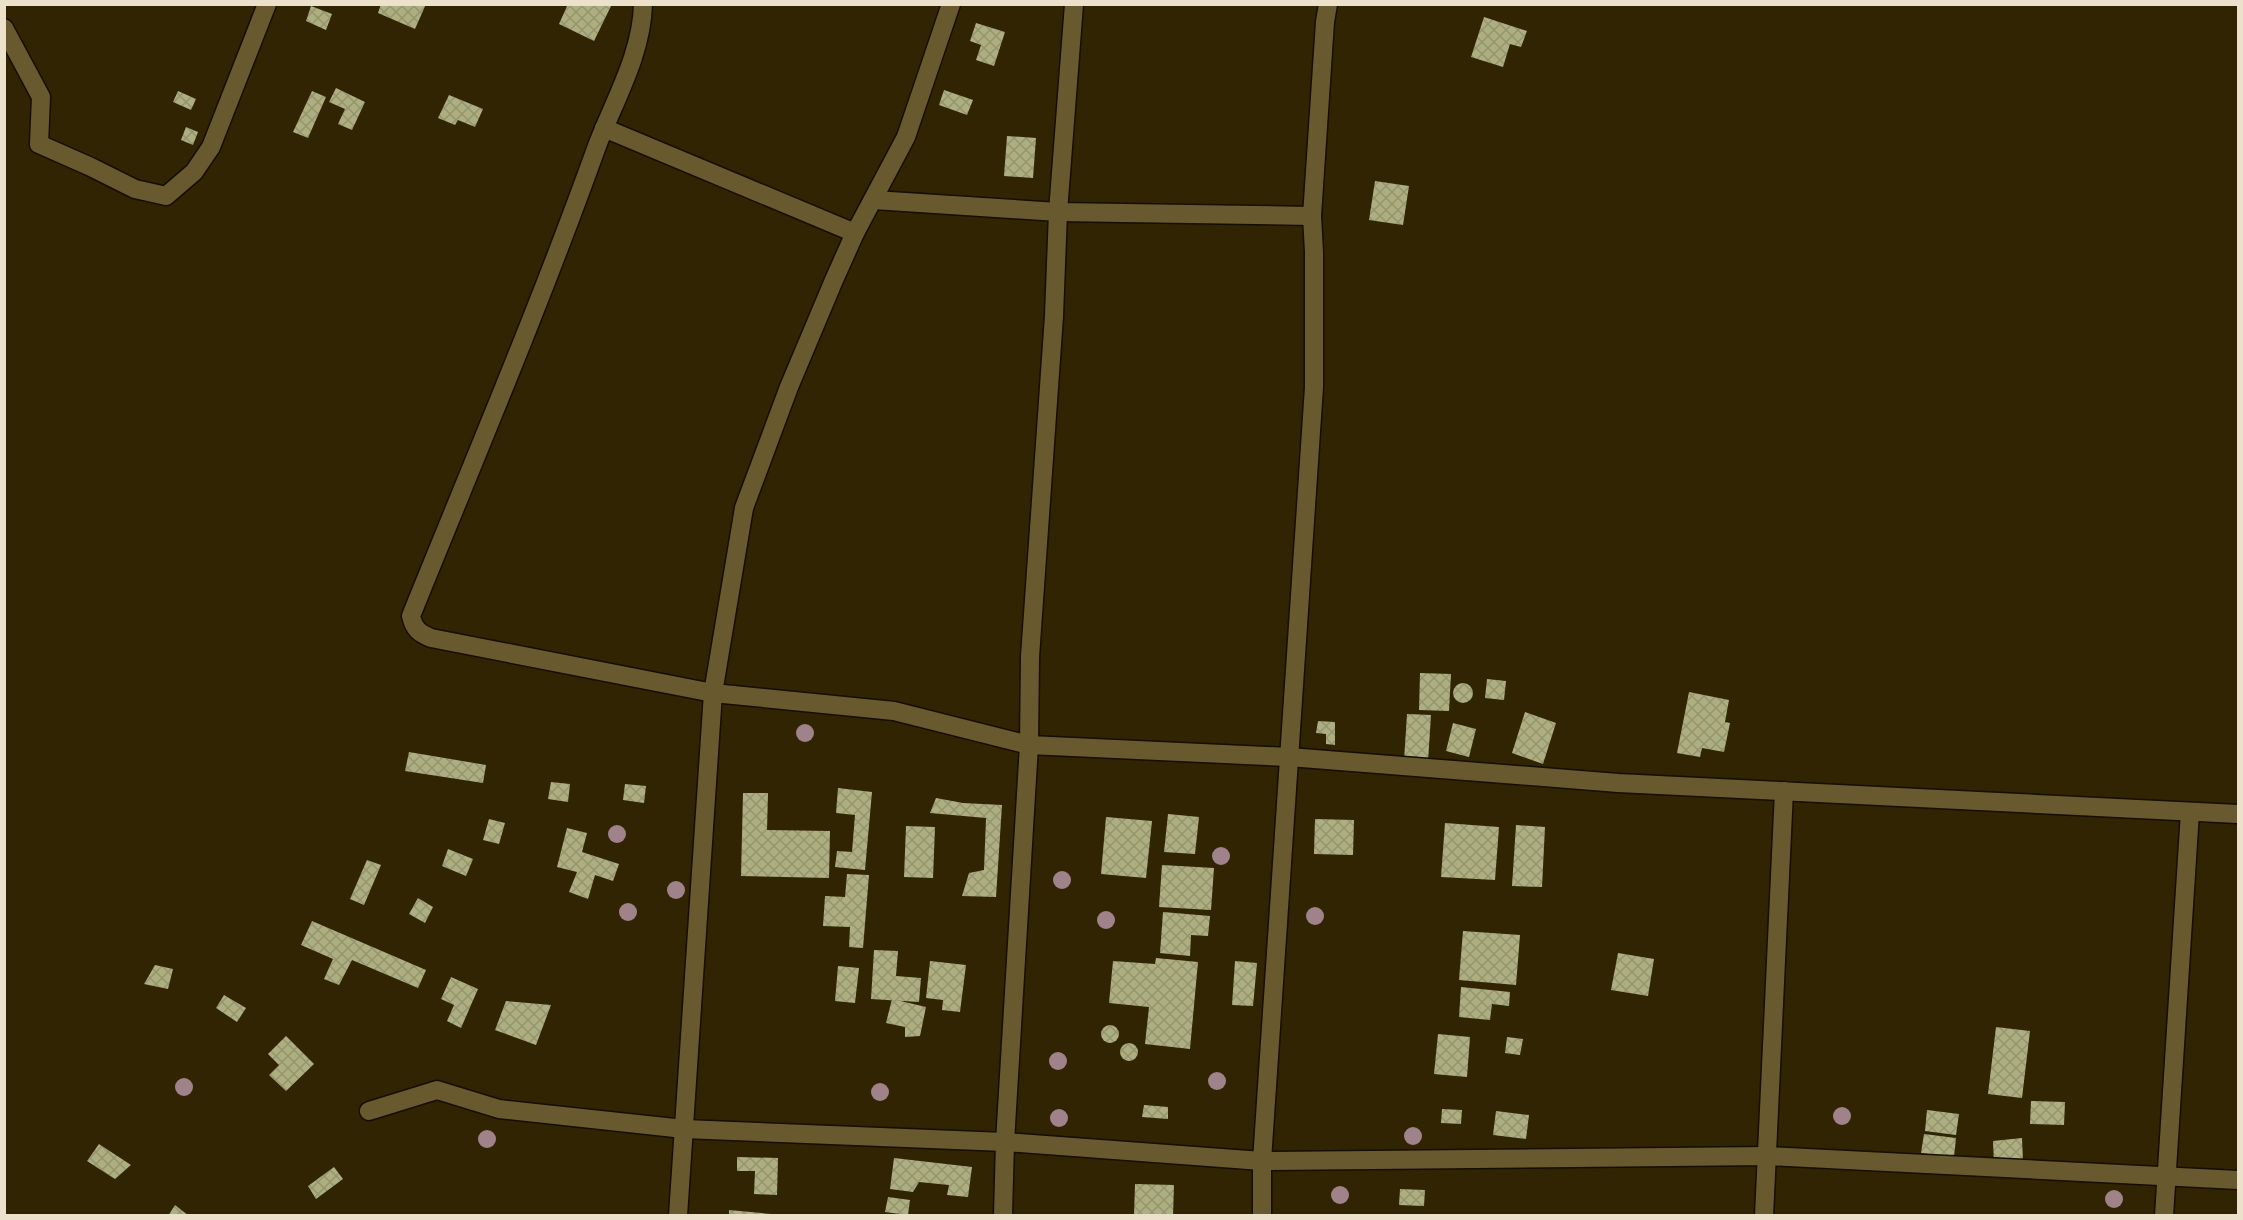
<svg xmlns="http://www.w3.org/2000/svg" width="2243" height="1220" viewBox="0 0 2243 1220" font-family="'Roboto Serif',serif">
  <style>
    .building { fill: url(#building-cross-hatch) }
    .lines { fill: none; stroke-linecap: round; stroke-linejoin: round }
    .minor-casing { stroke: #160e00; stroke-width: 21 }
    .minor { stroke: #69592e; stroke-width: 18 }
    .tree { fill: #a0838a }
  </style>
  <defs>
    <pattern id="building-cross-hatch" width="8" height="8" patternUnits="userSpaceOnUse" patternTransform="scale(1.5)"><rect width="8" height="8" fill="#aeaf80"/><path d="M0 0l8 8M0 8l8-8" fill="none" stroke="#94946f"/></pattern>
  </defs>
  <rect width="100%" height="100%" fill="#302403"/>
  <g class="building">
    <polygon points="381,4 426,4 415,29 378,13"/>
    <polygon points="568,4 612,4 594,41 559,24"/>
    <polygon points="311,6 332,14 326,30 306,21"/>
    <polygon points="1484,17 1527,31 1521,47 1510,44 1503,67 1471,57"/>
    <polygon points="976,23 1005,32 994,66 976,60 981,45 970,41"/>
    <polygon points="336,88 365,102 352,130 338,124 345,109 329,102"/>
    <polygon points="944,90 973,100 967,115 939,105"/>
    <polygon points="178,91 196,99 191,110 173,102"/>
    <polygon points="312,91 326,97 308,138 293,132"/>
    <polygon points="449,95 483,109 475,127 458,120 455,125 438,118"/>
    <polygon points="186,127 198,132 193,145 181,140"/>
    <polygon points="1007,136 1036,138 1033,178 1004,176"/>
    <polygon points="1375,181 1409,186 1403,225 1369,220"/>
    <polygon points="1420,673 1451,674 1449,711 1419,710"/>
    <polygon points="1487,679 1506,681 1504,700 1485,698"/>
    <circle cx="1463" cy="693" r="10"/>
    <polygon points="1689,692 1729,700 1725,722 1730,723 1724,752 1702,748 1700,757 1677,753"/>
    <polygon points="1525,712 1556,723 1543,764 1512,753"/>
    <polygon points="1407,714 1431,715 1428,762 1404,761"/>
    <polygon points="1318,721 1335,722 1335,745 1326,744 1326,734 1316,733"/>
    <polygon points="1453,723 1476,729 1469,757 1446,751"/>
    <polygon points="409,752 486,765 483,783 405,771"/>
    <polygon points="551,782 570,784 568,802 548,799"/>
    <polygon points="625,784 646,786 644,803 623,800"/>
    <polygon points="838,788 872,792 865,870 835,867 837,851 852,852 855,815 836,813"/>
    <polygon points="743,793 768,793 767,830 830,831 829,878 741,876"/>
    <polygon points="936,798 963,803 1002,805 996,897 962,896 969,873 984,870 986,818 930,813"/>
    <polygon points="1168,814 1199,817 1195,854 1164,852"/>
    <polygon points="1106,817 1152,821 1146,878 1101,874"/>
    <polygon points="489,819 505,823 499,844 483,840"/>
    <polygon points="1315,819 1354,820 1353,855 1314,854"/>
    <polygon points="1445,823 1499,827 1495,880 1441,877"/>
    <polygon points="1516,825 1545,827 1542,887 1512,886"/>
    <polygon points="906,826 935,827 933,878 904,877"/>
    <polygon points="567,828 587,833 582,852 619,864 613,881 595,875 588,899 569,892 577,872 557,867"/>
    <polygon points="448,849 473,859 466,876 442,866"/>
    <polygon points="367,860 381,865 364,905 350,899"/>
    <polygon points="1162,865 1214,868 1211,910 1159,907"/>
    <polygon points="847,874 869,875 863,948 849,947 850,927 823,926 825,896 845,897"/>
    <polygon points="418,898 433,907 425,923 409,914"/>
    <polygon points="1163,912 1210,916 1208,936 1191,935 1190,956 1160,953"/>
    <polygon points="312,921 426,970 418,988 352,960 339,985 324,979 333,959 301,945"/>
    <polygon points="1463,931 1520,935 1516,985 1459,980"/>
    <polygon points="874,950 898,951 896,976 921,978 919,1002 871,999"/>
    <polygon points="1618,953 1654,959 1648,996 1611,990"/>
    <polygon points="1156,958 1198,962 1190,1049 1145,1044 1149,1007 1109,1003 1113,961 1155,964"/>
    <polygon points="930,961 966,965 960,1012 942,1010 943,1000 926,998"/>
    <polygon points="1235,961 1257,963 1253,1006 1232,1005"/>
    <polygon points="155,965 173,969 168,989 144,984"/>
    <polygon points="838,966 859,968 855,1003 835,1001"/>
    <polygon points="451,977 478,989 461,1028 447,1021 454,1005 441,999"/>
    <polygon points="1461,987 1510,992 1509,1006 1492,1004 1490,1020 1459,1017"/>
    <polygon points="224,995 246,1008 237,1022 216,1008"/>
    <polygon points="892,999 926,1007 920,1036 905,1037 905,1027 886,1023"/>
    <polygon points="506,1001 551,1005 536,1045 495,1030"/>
    <circle cx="1110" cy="1034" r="9"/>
    <polygon points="1996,1027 2030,1031 2022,1098 1988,1094"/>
    <polygon points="1438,1034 1470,1037 1467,1077 1434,1074"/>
    <polygon points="286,1036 314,1064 286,1091 269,1075 279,1065 268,1054"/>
    <polygon points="1507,1037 1523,1039 1520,1055 1505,1053"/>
    <circle cx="1129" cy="1052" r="9"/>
    <polygon points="2031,1101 2065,1102 2064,1125 2030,1124"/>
    <polygon points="1144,1105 1168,1107 1168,1119 1142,1117"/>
    <polygon points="1442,1109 1462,1110 1461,1124 1441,1123"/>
    <polygon points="1927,1110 1959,1114 1956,1135 1925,1131"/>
    <polygon points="1496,1111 1529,1115 1526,1139 1493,1135"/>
    <polygon points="1924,1134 1956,1138 1954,1157 1921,1153"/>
    <polygon points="2022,1138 2023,1162 1994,1164 1993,1141"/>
    <polygon points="99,1144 131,1165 115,1179 87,1161"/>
    <polygon points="737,1157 778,1158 777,1195 754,1194 755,1171 737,1171"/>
    <polygon points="894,1158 972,1167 968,1197 947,1195 949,1185 919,1182 913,1192 890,1189"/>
    <polygon points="334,1167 343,1179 316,1199 308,1186"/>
    <polygon points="1135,1184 1174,1185 1173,1216 1134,1216"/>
    <polygon points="1400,1189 1425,1190 1424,1206 1399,1205"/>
    <polygon points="888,1197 910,1200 908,1215 885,1212"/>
    <polygon points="175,1205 189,1216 168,1216"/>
    <polygon points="729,1210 771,1214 771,1216 729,1216"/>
  </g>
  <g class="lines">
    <defs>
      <g id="minor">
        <path d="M643,4C642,54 614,101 597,146C540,305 474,460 411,616C414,629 419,633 431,638L713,693L894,711L1029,745L1289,757L1618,783L2238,814"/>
        <polyline points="4,28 41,97 39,144 91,167 135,189 166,196 194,172 211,147 267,4"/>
        <polyline points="604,128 855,233"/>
        <polyline points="874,200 1058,212 1312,216"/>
        <polyline points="369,1111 437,1090 499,1109 684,1129 1005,1142 1262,1161 1767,1156 2238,1180"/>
        <polyline points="678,1216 713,693 744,508 789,387 834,280 855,233 906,137 951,4"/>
        <polyline points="1003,1216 1005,1142 1029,745 1030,657 1054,316 1058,212 1074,4"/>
        <polyline points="1262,1216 1262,1161 1314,387 1314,252 1312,216 1325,22 1328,4"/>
        <polyline points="1764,1216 1784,791"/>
        <polyline points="2164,1216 2190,812"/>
      </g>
    </defs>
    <use href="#minor" class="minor-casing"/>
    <use href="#minor" class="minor"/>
  </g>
  <g class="tree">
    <circle cx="805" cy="733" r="9"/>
    <circle cx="617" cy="834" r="9"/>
    <circle cx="1221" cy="856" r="9"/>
    <circle cx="1062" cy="880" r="9"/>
    <circle cx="676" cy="890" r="9"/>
    <circle cx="628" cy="912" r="9"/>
    <circle cx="1315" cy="916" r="9"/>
    <circle cx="1106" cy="920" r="9"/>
    <circle cx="1058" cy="1061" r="9"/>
    <circle cx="1217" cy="1081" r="9"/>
    <circle cx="184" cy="1087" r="9"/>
    <circle cx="880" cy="1092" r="9"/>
    <circle cx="1842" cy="1116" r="9"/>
    <circle cx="1059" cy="1118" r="9"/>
    <circle cx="1413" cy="1136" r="9"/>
    <circle cx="487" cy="1139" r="9"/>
    <circle cx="1340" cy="1195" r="9"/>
    <circle cx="2114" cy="1199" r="9"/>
  </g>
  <rect width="2243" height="1220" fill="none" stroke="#ece2cb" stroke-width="12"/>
</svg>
